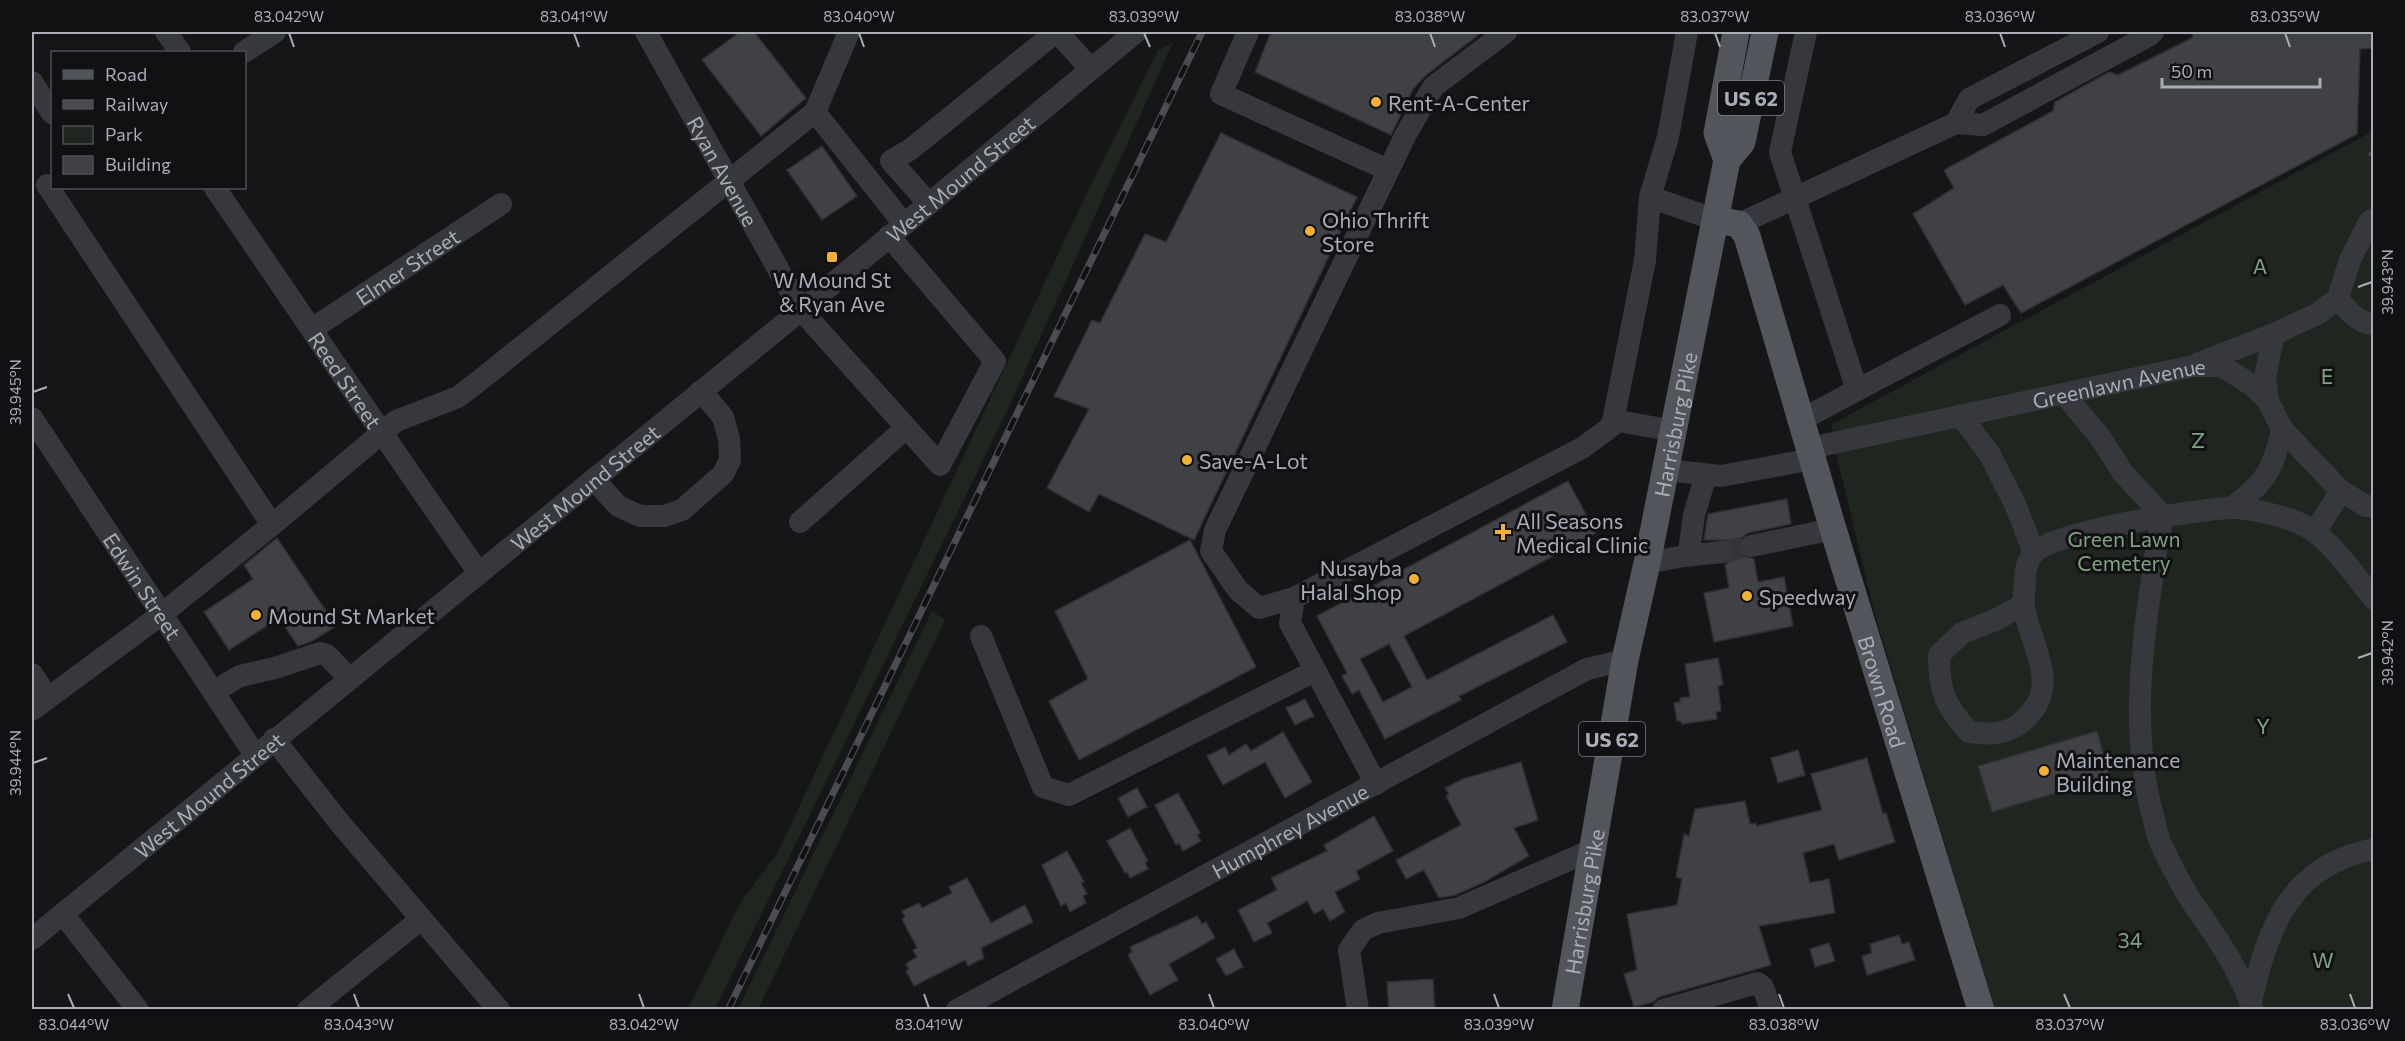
<svg xmlns="http://www.w3.org/2000/svg" width="2405" height="1041" viewBox="0 0 2405 1041" font-family="Commissioner,sans-serif">
  <style>
    .green { fill: #1e261f }
    .building { fill: #404145; stroke: #303034; stroke-width: 1.5; fill-rule: evenodd }
    .lines { fill: none; stroke-linecap: round; stroke-linejoin: round }
    .minor-tunnel { stroke: #333438; stroke-width: 22; stroke-dasharray: 22 11; stroke-linecap: butt }
    .path { stroke: #3d3f44; stroke-width: 4; stroke-dasharray: 3 4.5; stroke-linecap: butt }
    .minor { stroke: #37383d; stroke-width: 22 }
    .major { stroke: #53555c; stroke-width: 27 }
    .rail-casing { stroke: #4a4c52; stroke-width: 7 }
    .rail { stroke: #111113; stroke-width: 4.5; stroke-dasharray: 14; stroke-linecap: butt }
    .ticks { fill: none; stroke: #a8adb8; stroke-width: 2 }
    .poi-dot { fill: #f2b134; stroke: #111113; stroke-width: 2 }
    .labels { text-anchor: middle; dominant-baseline: central; stroke-width: 6; stroke-linejoin: round; paint-order: stroke }
    .shield { fill: #111113; stroke: #7b7e86; stroke-width: 1.5 }
    .shield-label { font-size: 20px; font-weight: bold; fill: #a8adb8 }
    .poi-label { font-size: 21px; fill: #a8adb8; stroke: #111113; text-anchor: start }
    .street-label { font-size: 21px; fill: #a8adb8; stroke: #111113 }
    .park-label { font-size: 21px; fill: #7fa381; stroke: #111113 }
    .neatline { fill: none; stroke: #a8adb8; stroke-width: 2 }
    .ticks-label { font-size: 15px; text-anchor: middle; fill: #a8adb8 }
  </style>
  <rect width="100%" height="100%" fill="#161618"/>
  <g class="green">
    <polygon points="1173,42 1009,407 715,1009 688,1009 740,903 777,854 1081,205 1158,50"/>
    <polygon points="2373,131 2373,1009 1995,1009 1875,615 1833,441 1832,424"/>
    <polygon points="932,611 945,620 779,966 758,1009 738,1009"/>
  </g>
  <g class="building">
    <polygon points="740,32 754,32 806,98 761,136 702,60"/>
    <polygon points="1271,32 1482,32 1425,76 1413,89 1391,135 1255,72"/>
    <polygon points="2193,32 2373,32 2373,48 2360,49 2357,134 2021,313 2003,285 1965,305 1913,214 1954,188 1944,170 2053,111 2055,102 2109,72 2118,75 2192,38"/>
    <polygon points="1221,133 1357,197 1194,540 1099,494 1089,512 1047,488 1089,409 1054,396 1092,320 1100,323 1145,234 1166,242"/>
    <polygon points="822,146 857,196 822,220 787,170"/>
    <path d="M1568,481L1596,533L1404,636L1427,680L1553,615L1567,642L1459,696L1461,700L1385,739L1359,690L1352,694L1342,676L1347,673L1317,616ZM1389,644L1412,687L1383,702L1360,659Z"/>
    <polygon points="1787,499 1791,524 1748,533 1738,541 1738,548 1741,555 1754,559 1758,582 1784,577 1793,626 1714,642 1704,593 1729,588 1725,565 1734,558 1735,551 1733,545 1727,540 1704,540 1708,514"/>
    <polygon points="277,538 336,626 312,641 298,646 279,618 229,650 204,612 253,579 244,565"/>
    <polygon points="1190,540 1256,667 1079,760 1049,701 1088,679 1055,611"/>
    <polygon points="1718,658 1723,685 1718,686 1721,711 1716,712 1717,719 1682,724 1681,721 1677,721 1674,703 1680,702 1680,698 1690,697 1685,664"/>
    <polygon points="1305,699 1314,716 1295,725 1286,708"/>
    <polygon points="2097,731 2110,777 1992,812 1978,766"/>
    <polygon points="1283,732 1312,782 1285,798 1265,762 1223,785 1207,756 1225,747 1229,755 1246,744 1251,751"/>
    <polygon points="1798,750 1805,775 1778,783 1771,758"/>
    <polygon points="1867,758 1883,814 1886,813 1895,842 1839,860 1834,844 1803,853 1810,883 1829,879 1835,913 1759,926 1771,965 1659,997 1653,1002 1634,1007 1624,974 1637,970 1627,914 1677,905 1682,879 1676,877 1684,834 1689,836 1695,809 1745,801 1750,824 1756,823 1757,826 1822,810 1811,774"/>
    <polygon points="1521,762 1538,820 1514,828 1529,856 1482,883 1455,895 1439,898 1424,870 1406,879 1396,860 1461,825 1446,796 1449,794 1445,788 1463,779"/>
    <polygon points="1137,788 1147,807 1128,817 1118,798"/>
    <polygon points="1178,793 1200,833 1197,835 1201,841 1183,851 1179,843 1176,845 1155,805"/>
    <polygon points="1374,816 1393,851 1356,871 1360,879 1335,892 1345,912 1330,921 1323,909 1314,914 1307,901 1267,923 1272,933 1254,942 1238,910 1277,890 1271,878 1327,851 1324,845"/>
    <polygon points="1130,828 1148,861 1145,862 1148,869 1130,878 1127,872 1125,873 1107,841"/>
    <polygon points="1067,851 1084,882 1081,883 1087,894 1083,896 1086,903 1070,912 1066,903 1061,906 1042,865"/>
    <polygon points="967,878 991,923 1025,905 1033,922 981,948 984,958 968,966 965,960 914,986 906,971 909,969 906,964 917,957 913,950 917,948 902,919 905,917 902,911 919,903 922,908 952,893 949,887"/>
    <polygon points="1197,916 1202,924 1206,922 1215,938 1169,964 1178,980 1150,995 1128,955 1132,952 1130,947"/>
    <polygon points="1899,935 1902,944 1909,942 1915,960 1867,975 1862,956 1872,953 1870,944"/>
    <polygon points="1829,943 1835,961 1815,967 1810,949"/>
    <polygon points="1234,949 1243,967 1226,976 1216,959"/>
    <polygon points="1433,979 1435,1010 1389,1010 1387,982"/>
  </g>
  <g class="lines">
    <polyline class="minor-tunnel" points="1722,552 1751,546"/>
    <polyline class="path" points="2369,153 2374,158"/>
    <g class="minor">
      <polyline points="166,32 180,52"/>
      <path id="s1" d="M646,32L801,310L940,465L995,361L889,236"/>
      <polyline points="1057,32 1091,69"/>
      <polyline points="1248,32 1221,94 1388,170"/>
      <polyline points="244,52 275,32"/>
      <polyline points="32,82 52,113"/>
      <polyline points="815,112 849,32"/>
      <polyline points="1956,123 1969,99 2098,32"/>
      <polyline points="47,185 272,525"/>
      <path id="s2" d="M215,188C303,316 389,445 479,573"/>
      <polyline points="1650,197 1716,220"/>
      <polyline points="929,204 891,161 911,149 1056,32"/>
      <polyline points="1739,224 1956,123 1983,125 2150,35 2153,32"/>
      <path d="M2338,298C2346,310 2358,322 2374,325"/>
      <path id="s3" d="M312,329L501,204"/>
      <polyline points="2199,363 2274,334 2319,313 2338,298 2350,260 2369,222 2374,219"/>
      <polyline points="1857,390 2000,315"/>
      <path d="M2064,394L2100,437L2123,473L2164,517C2157,537 2155,558 2152,580C2140,656 2132,741 2153,816C2155,825 2157,834 2160,842C2169,861 2179,881 2190,899C2215,935 2239,968 2253,1010"/>
      <polyline points="2268,401 2265,377 2274,334"/>
      <polyline points="1960,415 1989,453 2015,504 2034,552"/>
      <path id="s4" d="M32,418L255,755"/>
      <polyline points="1613,420 1674,431"/>
      <polyline points="1801,420 1857,390 1780,152 1806,32"/>
      <path id="s5" d="M1810,448L2193,366H2222L2253,386L2268,401L2282,429L2341,491L2366,506L2374,507"/>
      <polyline points="1666,470 1721,476 1813,459"/>
      <polyline points="594,479 618,506 640,516 664,516 682,510 723,474 730,460 729,439 723,417 701,391"/>
      <path d="M2232,507C2265,484 2274,468 2282,429"/>
      <polyline points="800,522 906,428"/>
      <polyline points="2315,532 2341,491"/>
      <polyline points="1751,546 1833,529"/>
      <polyline points="1684,556 1722,552"/>
      <polyline points="1647,563 1684,556 1689,552 1694,515 1706,475"/>
      <polyline points="1294,598 1259,608 1238,590 1211,551 1215,530 1406,134 1433,87 1506,32"/>
      <path d="M2023,605L1995,620L1962,633L1939,655C1939,691 1945,706 1969,732C1990,735 2008,735 2024,720C2063,685 2030,648 2024,606C2023,599 2024,591 2025,584C2025,572 2026,563 2033,554C2049,532 2199,509 2231,508C2247,507 2282,516 2297,522C2327,533 2354,575 2374,599"/>
      <polyline points="981,636 1043,787 1069,795 1315,671"/>
      <polyline points="32,674 48,698"/>
      <polyline points="213,692 240,676 275,668 320,653 327,655 349,678"/>
      <polyline points="32,710 162,614 272,525 396,421 458,397 479,381 815,112 904,224"/>
      <polyline points="274,739 339,822 499,1010"/>
      <polyline points="1376,784 1290,623 1294,598 1582,448 1612,426 1645,260 1650,197 1668,137 1687,32"/>
      <polyline points="63,914 138,1010"/>
      <path id="s6" d="M32,939L801,310L1136,32"/>
      <path d="M2251,1002C2268,927 2290,865 2374,849"/>
      <polyline points="308,1010 421,919"/>
      <path id="s7" d="M957,1010L1587,669L1625,660"/>
      <polyline points="1358,1010 1349,950 1363,930 1378,923 1459,908 1594,849"/>
      <polyline points="1663,1010 1757,983 1763,987 1771,1010"/>
    </g>
    <g class="major">
      <polyline points="1727,160 1742,142 1765,32"/>
      <path id="s8" d="M1716,220L1739,224L1747,236L1833,529L1981,1010"/>
      <path id="s9" d="M1565,1010L1625,660L1647,563L1727,160L1717,133L1736,32"/>
    </g>
    <defs>
      <polyline id="rail" points="728,1010 1202,32"/>
    </defs>
    <use href="#rail" class="rail-casing"/>
    <use href="#rail" class="rail"/>
  </g>
  <path class="ticks" d="M289,33L294,47M574,33L579,47M859,33L864,47M1144,33L1150,47M1430,33L1435,47M1715,33L1720,47M2000,33L2005,47M2285,33L2290,47M2358,287L2372,282M33,392L47,387M2358,658L2372,653M33,763L47,758M68,994L74,1008M354,994L359,1008M639,994L644,1008M924,994L929,1008M1209,994L1214,1008M1494,994L1499,1008M1779,994L1784,1008M2064,994L2070,1008M2350,994L2355,1008"/>
  <g class="poi-dot">
    <circle cx="1376" cy="102" r="6"/>
    <circle cx="1310" cy="231" r="6"/>
    <rect x="826" y="251" width="12" height="12" rx="3"/>
    <circle cx="1187" cy="460" r="6"/>
    <path d="M1500 523h6v6h6v6h-6v6h-6v-6h-6v-6h6z"/>
    <circle cx="1414" cy="579" r="6"/>
    <circle cx="1747" cy="596" r="6"/>
    <circle cx="256" cy="615" r="6"/>
    <circle cx="2044" cy="771" r="6"/>
  </g>
  <g class="labels">
    <g class="shield">
      <rect x="1718" y="81" width="66" height="34" rx="4.5"/>
      <rect x="1579" y="722" width="66" height="34" rx="4.5"/>
    </g>
    <g class="shield-label">
      <text x="1751" y="98">US 62</text>
      <text x="1612" y="739">US 62</text>
    </g>
    <g class="poi-label">
      <text x="1388" y="102">Rent-A-Center</text>
      <text x="1322" y="219">Ohio Thrift<tspan x="1322" dy="24">Store</tspan></text>
      <text x="832" y="279" text-anchor="middle">W Mound St<tspan x="832" dy="24">&amp; Ryan Ave</tspan></text>
      <text x="1199" y="460">Save-A-Lot</text>
      <text x="1516" y="520">All Seasons<tspan x="1516" dy="24">Medical Clinic</tspan></text>
      <text x="1402" y="567" text-anchor="end">Nusayba<tspan x="1402" dy="24">Halal Shop</tspan></text>
      <text x="1759" y="596">Speedway</text>
      <text x="268" y="615">Mound St Market</text>
      <text x="2056" y="759">Maintenance<tspan x="2056" dy="24">Building</tspan></text>
    </g>
    <g class="street-label">
      <text stroke="none"><textPath href="#s1" startOffset="159">Ryan Avenue</textPath></text>
      <text stroke="none"><textPath href="#s6" startOffset="1200">West Mound Street</textPath></text>
      <text stroke="none"><textPath href="#s3" startOffset="114">Elmer Street</textPath></text>
      <text stroke="none"><textPath href="#s2" startOffset="232">Reed Street</textPath></text>
      <text stroke="none"><textPath href="#s5" startOffset="316">Greenlawn Avenue</textPath></text>
      <text stroke="none"><textPath href="#s9" startOffset="596">Harrisburg Pike</textPath></text>
      <text stroke="none"><textPath href="#s6" startOffset="714">West Mound Street</textPath></text>
      <text stroke="none"><textPath href="#s4" startOffset="201">Edwin Street</textPath></text>
      <text stroke="none"><textPath href="#s8" startOffset="513">Brown Road</textPath></text>
      <text stroke="none"><textPath href="#s6" startOffset="228">West Mound Street</textPath></text>
      <text stroke="none"><textPath href="#s7" startOffset="378">Humphrey Avenue</textPath></text>
      <text stroke="none"><textPath href="#s9" startOffset="110">Harrisburg Pike</textPath></text>
    </g>
    <g class="park-label">
      <text x="2260" y="265">A</text>
      <text x="2327" y="375">E</text>
      <text x="2198" y="439">Z</text>
      <text x="2124" y="538">Green Lawn<tspan x="2124" dy="24">Cemetery</tspan></text>
      <text x="2263" y="725">Y</text>
      <text x="2130" y="939">34</text>
      <text x="2323" y="959">W</text>
    </g>
  </g>
  <rect width="2405" height="1041" fill="none" stroke="#111113" stroke-width="66"/>
  <rect x="51" y="51" width="195" height="138" fill="#111113" stroke="#4d4f55" stroke-width="1.5"/>
  <rect x="63" y="70" width="30" height="9" fill="#53555c" stroke="#4d4f55" stroke-width="1.5"/>
  <text x="105" y="81" font-size="18" fill="#a8adb8">Road</text>
  <rect x="63" y="100" width="30" height="9" fill="#4a4c52" stroke="#4d4f55" stroke-width="1.5"/>
  <text x="105" y="111" font-size="18" fill="#a8adb8">Railway</text>
  <rect x="63" y="126" width="30" height="18" fill="#1e261f" stroke="#4d4f55" stroke-width="1.5"/>
  <text x="105" y="141" font-size="18" fill="#a8adb8">Park</text>
  <rect x="63" y="156" width="30" height="18" fill="#404145" stroke="#4d4f55" stroke-width="1.5"/>
  <text x="105" y="171" font-size="18" fill="#a8adb8">Building</text>
  <path d="M2162 78v9h158v-9" fill="none" stroke="#a8adb8" stroke-width="3"/>
  <text x="2171" y="78" font-size="18" fill="#a8adb8" stroke="#111113" stroke-width="4.5" paint-order="stroke">50 m</text>
  <rect x="33" y="33" width="2339" height="975" class="neatline"/>
  <g class="ticks-label">
    <text x="289" y="22">83.042°W</text>
    <text x="574" y="22">83.041°W</text>
    <text x="859" y="22">83.040°W</text>
    <text x="1144" y="22">83.039°W</text>
    <text x="1430" y="22">83.038°W</text>
    <text x="1715" y="22">83.037°W</text>
    <text x="2000" y="22">83.036°W</text>
    <text x="2285" y="22">83.035°W</text>
    <text transform="translate(2388 282) rotate(-90)" y="5">39.943°N</text>
    <text transform="translate(16 392) rotate(-90)" y="5">39.945°N</text>
    <text transform="translate(2388 653) rotate(-90)" y="5">39.942°N</text>
    <text transform="translate(16 763) rotate(-90)" y="5">39.944°N</text>
    <text x="74" y="1030">83.044°W</text>
    <text x="359" y="1030">83.043°W</text>
    <text x="644" y="1030">83.042°W</text>
    <text x="929" y="1030">83.041°W</text>
    <text x="1214" y="1030">83.040°W</text>
    <text x="1499" y="1030">83.039°W</text>
    <text x="1784" y="1030">83.038°W</text>
    <text x="2070" y="1030">83.037°W</text>
    <text x="2355" y="1030">83.036°W</text>
  </g>
</svg>
